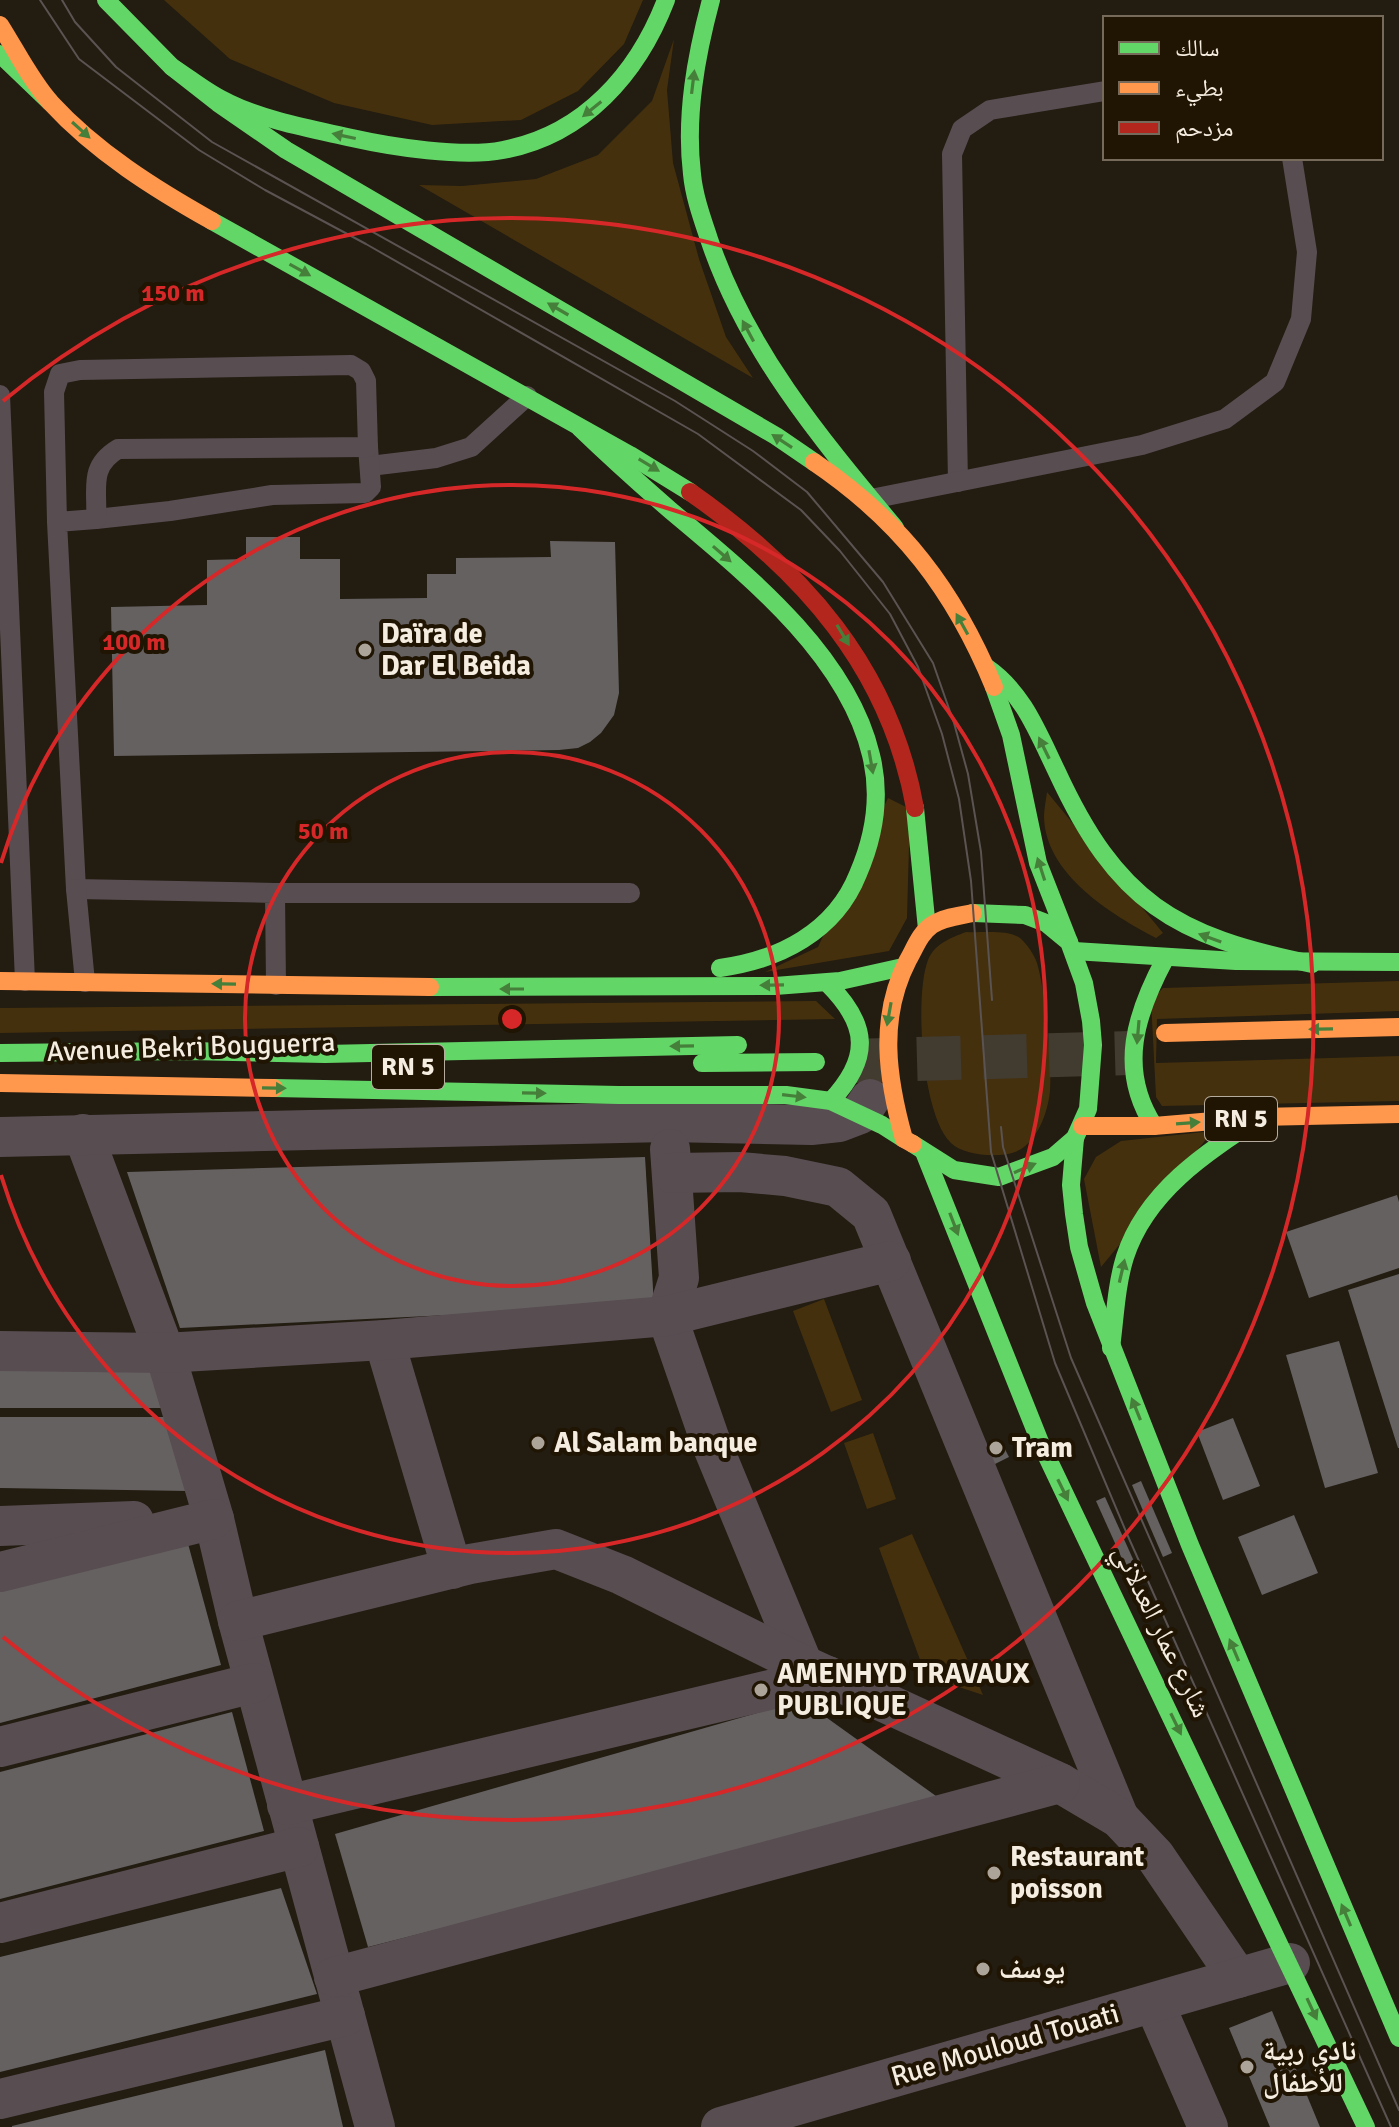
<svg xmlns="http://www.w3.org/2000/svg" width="1399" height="2127" viewBox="0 0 1399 2127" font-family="Signika,'Noto Naskh Arabic',sans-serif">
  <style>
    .green { fill: #45300d }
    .building { fill: #656161 }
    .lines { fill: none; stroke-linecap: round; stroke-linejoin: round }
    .highway-tunnel { stroke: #423b30; stroke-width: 44; stroke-dasharray: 44 22; stroke-linecap: butt }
    .lane { stroke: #584d51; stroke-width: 20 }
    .street { stroke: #584d51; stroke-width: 40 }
    .fast { stroke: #63d668; stroke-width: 18 }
    .slow { stroke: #ff974d; stroke-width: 18 }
    .jam { stroke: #b3261e; stroke-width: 18 }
    .tram { stroke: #5a5351; stroke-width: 2 }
    .oneway { fill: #457f3a }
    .ring { fill: none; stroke: #d62828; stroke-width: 4 }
    .poi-dot { fill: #aca498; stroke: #201402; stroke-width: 3 }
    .labels { text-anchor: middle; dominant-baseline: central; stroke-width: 8; stroke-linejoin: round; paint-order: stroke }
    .shield { fill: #201402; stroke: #b6ac9e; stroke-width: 2 }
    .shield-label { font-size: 26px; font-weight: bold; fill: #f6ede1 }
    .poi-label { font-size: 28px; font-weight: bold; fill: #f6ede1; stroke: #201402; text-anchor: start }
    .street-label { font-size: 28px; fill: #f6ede1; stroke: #201402 }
    .centre { fill: #d62828; stroke: #201402; stroke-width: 4 }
    .ring-label { font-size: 24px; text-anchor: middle; font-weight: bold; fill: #d62828; stroke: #201402; stroke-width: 8; stroke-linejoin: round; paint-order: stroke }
  </style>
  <rect width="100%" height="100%" fill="#221c11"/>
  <g class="green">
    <polygon points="164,0 643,0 624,44 578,91 521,120 432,125 334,103 230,59"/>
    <polygon points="674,39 667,90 673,163 699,259 726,337 753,378 419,185 462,186 536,179 598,155 652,101"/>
    <path d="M1047,792L1163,933L1156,938C1112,915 1045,874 1044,817C1044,809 1046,800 1047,792Z"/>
    <polygon points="888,798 910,809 907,918 889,951 765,972 818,947"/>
    <path d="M966,932C981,933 1008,929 1020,938C1027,944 1034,954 1037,963C1045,989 1052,1063 1050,1091C1048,1112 1037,1144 1015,1152C999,1158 964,1156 951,1143C922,1116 914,996 928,960C935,943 951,938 966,932Z"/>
    <polygon points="1399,981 1399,1011 1157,1019 1156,1063 1399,1056 1399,1101 1162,1106 1156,1097 1151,1000 1163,988"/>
    <polygon points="816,1001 835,1019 0,1033 0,1008"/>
    <polygon points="1213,1131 1101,1267 1084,1179 1096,1157 1121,1141"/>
    <polygon points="824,1299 862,1400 831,1412 793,1311"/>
    <polygon points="873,1433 896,1499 867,1509 844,1443"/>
    <polygon points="912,1534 983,1695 926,1676 879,1548"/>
  </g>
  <g class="building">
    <polygon points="246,537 300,537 300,559 340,559 340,599 427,598 427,574 456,574 456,558 551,557 550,541 615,542 619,693 614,715 601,733 590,742 578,748 559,750 114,756 111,607 207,605 207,560 246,559"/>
    <polygon points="645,1157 654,1305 180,1328 127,1172"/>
    <polygon points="1397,1195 1399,1202 1399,1268 1309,1298 1286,1232"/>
    <polygon points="1399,1274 1399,1448 1398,1448 1348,1290"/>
    <polygon points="1339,1341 1378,1473 1325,1488 1286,1355"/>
    <polygon points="0,1359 147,1360 167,1408 0,1408"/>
    <polygon points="0,1417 176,1417 188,1491 0,1488"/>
    <polygon points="1233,1418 1260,1486 1223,1500 1197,1432"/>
    <polygon points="1000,1440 1009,1457 993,1465 984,1448"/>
    <polygon points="1141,1481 1172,1553 1163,1557 1132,1485"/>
    <polygon points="1105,1497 1137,1568 1128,1572 1096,1501"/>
    <polygon points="1294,1515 1318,1573 1262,1595 1238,1537"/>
    <polygon points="187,1540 221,1665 0,1723 0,1589"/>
    <polygon points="802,1700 943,1801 368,1947 335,1834"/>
    <polygon points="232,1712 264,1831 0,1899 0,1772"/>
    <polygon points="281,1888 317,1994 0,2072 0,1957"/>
    <polygon points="1272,2011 1320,2127 1270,2127 1229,2028"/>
    <polygon points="325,2050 343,2127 12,2127 12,2126"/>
  </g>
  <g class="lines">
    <polyline class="highway-tunnel" points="851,1061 1130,1053"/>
    <g class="lane">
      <polyline points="0,395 25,981"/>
      <polyline points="370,466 436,458 471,447 527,396"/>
      <polyline points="958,482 952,154 962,129 990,110 1105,91"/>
      <polyline points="871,499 1142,445 1225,419 1275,382 1301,319 1307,252 1292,158"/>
      <polyline points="96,519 170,511 272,495 365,493 371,487 368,447"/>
      <path d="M57,522L96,519C98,489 88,467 118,449L368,447L366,381L361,371L351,365L80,370L60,374L54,392L57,522L76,889L275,893L276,985"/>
      <polyline points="76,889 85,982"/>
      <polyline points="275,893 630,893"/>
    </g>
    <g class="street">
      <polyline points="83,1134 165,1353 214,1519 238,1621 375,2127"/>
      <polyline points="0,1137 667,1122 811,1125 839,1122 860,1114 870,1099"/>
      <polyline points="670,1149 679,1278 667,1316 710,1440 803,1665"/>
      <polyline points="672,1173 740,1172 785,1176 838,1187 871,1214 1119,1818"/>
      <polyline points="384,1340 452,1569"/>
      <polyline points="0,1351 165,1353 384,1340 667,1316 891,1261"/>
      <polyline points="0,1526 134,1521"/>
      <polyline points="0,1572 214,1519"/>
      <polyline points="238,1621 470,1564 556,1549 622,1575 803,1665 1060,1783 1119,1818 1155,1856 1238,1978"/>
      <polyline points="0,1747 254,1683"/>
      <polyline points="287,1805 828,1676"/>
      <polyline points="0,1923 299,1847"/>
      <polyline points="334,1977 1060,1783"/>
      <polyline points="1154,2003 1208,2127"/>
      <polyline points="0,2099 345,2016"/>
      <polyline points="721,2127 1290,1963"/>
    </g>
    <g class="fast">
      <polyline points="106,0 172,67 218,103 286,150 776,436 814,462"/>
      <path d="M711,0C696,56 685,116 692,174C694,196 702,218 709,239C746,350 821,439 895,528"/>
      <polyline points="0,54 50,102"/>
      <path d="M172,67C191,79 208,94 229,103C266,121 312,129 352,138C392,147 463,158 503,150C584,135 638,73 666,0"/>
      <polyline points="212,221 630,455 690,492"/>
      <path d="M580,428C609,456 639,483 670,510C746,574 847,654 871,755C881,795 874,837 858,874C835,932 779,960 720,968"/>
      <path d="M986,667C1023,692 1038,733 1057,772C1117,902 1174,936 1312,964"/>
      <polyline points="994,687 1011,735 1038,863 1069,942"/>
      <polyline points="915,808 927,929"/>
      <polyline points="1074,951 1236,961 1399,962"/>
      <path d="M828,984C869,1025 871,1058 831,1101"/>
      <polyline points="430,987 775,986 840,981 903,967"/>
      <polyline points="0,1053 190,1051 325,1054 738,1045"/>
      <polyline points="702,1063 816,1062"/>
      <polyline points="274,1088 619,1095 786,1095 831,1101 882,1125 904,1139"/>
      <path d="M1154,1126C1117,1069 1136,1013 1165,959"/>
      <polyline points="1075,1138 1071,1185 1074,1214 1079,1247 1095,1303 1190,1545 1399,2038"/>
      <polyline points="913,1144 954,1170 999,1177 1053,1157 1075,1138 1088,1109 1093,1045 1091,1021 1084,983 1069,942 1046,923 1025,915 973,913"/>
      <polyline points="924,1152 1040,1442 1366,2127"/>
      <path d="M1111,1348C1115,1318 1116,1286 1125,1257C1146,1192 1205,1153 1260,1118"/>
    </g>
    <g class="slow">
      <path d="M0,25C16,50 31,81 51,103C96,152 155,189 212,221"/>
      <path d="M814,462C901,521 954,590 994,687"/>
      <polyline points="0,981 430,987"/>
      <polyline points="1165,1033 1399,1027"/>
      <polyline points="0,1083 274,1088"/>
      <polyline points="1082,1126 1154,1126 1261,1117 1399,1114"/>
      <path d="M913,1144L904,1139C887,1078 878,1018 908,960C915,948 920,933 932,925C944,917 959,916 973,913"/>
    </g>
    <path class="jam" d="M690,492C803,571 890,668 915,808"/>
    <g class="tram">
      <polyline points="40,0 79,59 199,150 265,190 366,244 698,434 801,510 840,551 890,614 918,667 942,734 959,799 971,881 991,1152 1055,1363 1127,1534 1391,2127"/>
      <polyline points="62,0 75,22 116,67 212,142 675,401 753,451 807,492 883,582 933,663 954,723 968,774 981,852 992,1000"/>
      <polyline points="1001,1127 1003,1147 1071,1358 1399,2110"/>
    </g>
  </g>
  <defs><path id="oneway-solid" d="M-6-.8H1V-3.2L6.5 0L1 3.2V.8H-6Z" transform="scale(2)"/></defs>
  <g class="oneway">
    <use href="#oneway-solid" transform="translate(693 82) rotate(-83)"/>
    <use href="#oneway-solid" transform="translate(592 109) rotate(141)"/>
    <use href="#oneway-solid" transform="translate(81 130) rotate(42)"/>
    <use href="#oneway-solid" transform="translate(344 136) rotate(-168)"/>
    <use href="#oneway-solid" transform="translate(300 270) rotate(29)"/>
    <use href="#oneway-solid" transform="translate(558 309) rotate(-150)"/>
    <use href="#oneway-solid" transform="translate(748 331) rotate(-118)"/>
    <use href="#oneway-solid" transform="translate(782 441) rotate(-147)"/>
    <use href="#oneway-solid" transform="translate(649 465) rotate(31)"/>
    <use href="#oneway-solid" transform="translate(722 554) rotate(41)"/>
    <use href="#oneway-solid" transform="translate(962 624) rotate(-119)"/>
    <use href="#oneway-solid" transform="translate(843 635) rotate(59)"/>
    <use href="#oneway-solid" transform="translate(1044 748) rotate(-116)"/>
    <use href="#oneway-solid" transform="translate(871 762) rotate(80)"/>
    <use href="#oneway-solid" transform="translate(1041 869) rotate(-108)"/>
    <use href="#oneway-solid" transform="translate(1210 938) rotate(-160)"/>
    <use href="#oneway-solid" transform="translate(224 984) rotate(-179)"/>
    <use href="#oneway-solid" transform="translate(772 985) rotate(179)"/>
    <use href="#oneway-solid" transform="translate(512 989) rotate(-180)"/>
    <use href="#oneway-solid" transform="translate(889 1014) rotate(100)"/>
    <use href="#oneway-solid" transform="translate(1321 1029) rotate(179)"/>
    <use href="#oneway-solid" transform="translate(1138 1032) rotate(95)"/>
    <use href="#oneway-solid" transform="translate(682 1046) rotate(179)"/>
    <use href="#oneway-solid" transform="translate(274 1088) rotate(1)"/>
    <use href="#oneway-solid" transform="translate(534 1093) rotate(1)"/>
    <use href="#oneway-solid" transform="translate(794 1096) rotate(7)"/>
    <use href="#oneway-solid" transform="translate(1188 1123) rotate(-4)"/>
    <use href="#oneway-solid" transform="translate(1025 1168) rotate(-23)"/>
    <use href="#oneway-solid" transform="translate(954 1224) rotate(69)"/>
    <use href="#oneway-solid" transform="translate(1122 1271) rotate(-77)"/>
    <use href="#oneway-solid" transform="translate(1136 1409) rotate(-112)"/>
    <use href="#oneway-solid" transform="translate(1063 1490) rotate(64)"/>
    <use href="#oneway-solid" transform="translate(1234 1650) rotate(-113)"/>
    <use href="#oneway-solid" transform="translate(1176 1724) rotate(64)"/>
    <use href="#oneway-solid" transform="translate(1346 1915) rotate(-113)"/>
    <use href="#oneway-solid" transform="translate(1312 2009) rotate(65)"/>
  </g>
  <g class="ring">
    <circle cx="512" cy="1019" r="267"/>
    <path d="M1 863A534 534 0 1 1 1 1175"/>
    <path d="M3 401A801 801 0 1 1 3 1637"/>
  </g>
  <g class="poi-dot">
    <circle cx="365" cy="650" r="8"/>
    <circle cx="538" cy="1443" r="8"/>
    <circle cx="996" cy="1448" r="8"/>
    <circle cx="761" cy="1690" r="8"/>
    <circle cx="994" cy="1873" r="8"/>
    <circle cx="983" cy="1969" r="8"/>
    <circle cx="1247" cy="2067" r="8"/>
  </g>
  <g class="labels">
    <g class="shield">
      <rect x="372" y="1045" width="72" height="44" rx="6"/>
      <rect x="1205" y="1097" width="72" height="44" rx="6"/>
    </g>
    <g class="shield-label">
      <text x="408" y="1067">RN 5</text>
      <text x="1241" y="1119">RN 5</text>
    </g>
    <g class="poi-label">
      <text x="381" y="634">Daïra de<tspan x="381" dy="32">Dar El Beida</tspan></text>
      <text x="554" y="1443">Al Salam banque</text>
      <text x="1012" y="1448">Tram</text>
      <text x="777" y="1674">AMENHYD TRAVAUX<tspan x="777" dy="32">PUBLIQUE</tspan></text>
      <text x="1010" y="1857">Restaurant<tspan x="1010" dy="32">poisson</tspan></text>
      <text x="999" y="1969">يوسف</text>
      <text x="1263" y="2051">نادي ربية<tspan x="1263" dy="32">للأطفال</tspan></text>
    </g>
    <g class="street-label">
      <text transform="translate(191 1047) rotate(-2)">Avenue Bekri Bouguerra</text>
      <text transform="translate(1162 1631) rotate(64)">شارع عمار العدلاني</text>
      <text transform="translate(1005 2045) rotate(-16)">Rue Mouloud Touati</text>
    </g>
  </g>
  <circle cx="512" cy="1019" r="12" class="centre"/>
  <g class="ring-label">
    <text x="173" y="301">150 m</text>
    <text x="134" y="650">100 m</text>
    <text x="323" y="839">50 m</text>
  </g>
  <rect x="1103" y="16" width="280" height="144" fill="#201402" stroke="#766b5b" stroke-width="2"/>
  <rect x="1119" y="42" width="40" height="12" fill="#63d668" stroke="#766b5b" stroke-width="2"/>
  <text x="1175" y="56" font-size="24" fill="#f6ede1">سالك</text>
  <rect x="1119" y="82" width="40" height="12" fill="#ff974d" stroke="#766b5b" stroke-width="2"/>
  <text x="1175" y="96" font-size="24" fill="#f6ede1">بطيء</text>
  <rect x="1119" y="122" width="40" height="12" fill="#b3261e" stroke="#766b5b" stroke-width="2"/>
  <text x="1175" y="136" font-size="24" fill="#f6ede1">مزدحم</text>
</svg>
